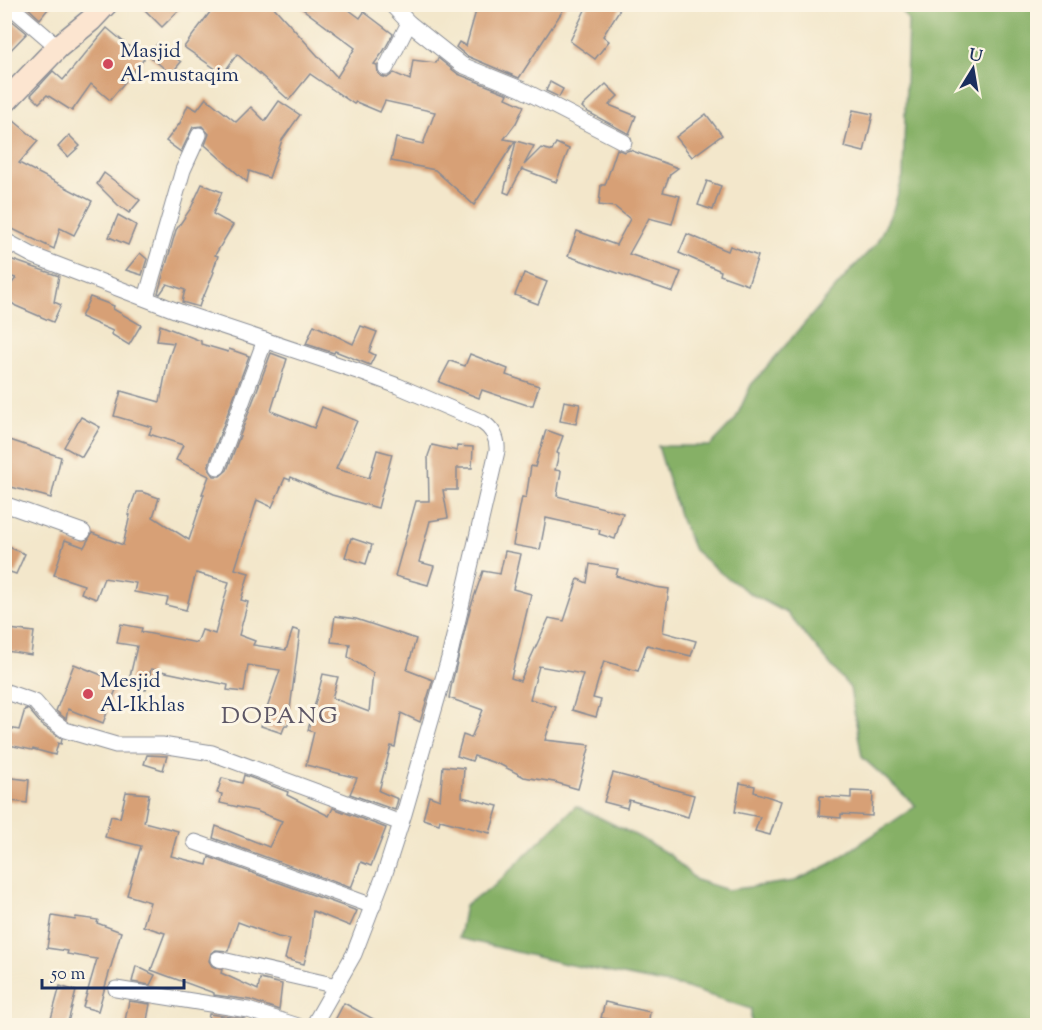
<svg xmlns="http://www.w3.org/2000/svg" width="1042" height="1030" viewBox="0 0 1042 1030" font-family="'Sorts Mill Goudy',serif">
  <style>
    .forest { fill: #86b066; stroke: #507062; stroke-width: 1.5 }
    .building { fill: #d7a076 }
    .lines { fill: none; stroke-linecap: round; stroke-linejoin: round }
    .street-casing { stroke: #878b94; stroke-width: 17 }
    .secondary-casing { stroke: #878b94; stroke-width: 25 }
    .street { stroke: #fff; stroke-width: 15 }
    .secondary { stroke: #fce5d0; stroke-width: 22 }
    .poi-dot { fill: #d1495b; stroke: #fcf5e5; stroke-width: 2 }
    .labels { text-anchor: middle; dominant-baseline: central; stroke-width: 6; stroke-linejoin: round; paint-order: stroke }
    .poi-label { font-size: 21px; fill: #1b2f5e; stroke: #fcf5e5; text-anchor: start }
    .quarter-label { font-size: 24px; letter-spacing: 1.5px; fill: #5d5766; stroke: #fcf5e5 }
  </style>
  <rect width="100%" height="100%" fill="#fcf5e5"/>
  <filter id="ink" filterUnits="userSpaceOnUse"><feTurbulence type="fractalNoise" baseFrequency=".0167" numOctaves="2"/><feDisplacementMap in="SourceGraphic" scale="12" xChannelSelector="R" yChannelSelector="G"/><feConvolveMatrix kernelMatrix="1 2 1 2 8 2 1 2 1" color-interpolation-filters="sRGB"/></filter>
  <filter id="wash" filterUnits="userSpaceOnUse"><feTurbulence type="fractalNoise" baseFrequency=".008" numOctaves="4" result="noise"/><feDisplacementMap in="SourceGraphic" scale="24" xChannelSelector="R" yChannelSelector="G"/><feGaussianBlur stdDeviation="1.35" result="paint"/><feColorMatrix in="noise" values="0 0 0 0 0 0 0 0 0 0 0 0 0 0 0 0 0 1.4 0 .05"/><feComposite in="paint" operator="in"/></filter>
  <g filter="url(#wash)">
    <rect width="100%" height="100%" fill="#f3e7cb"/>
    <polygon class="forest" points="899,5 1037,5 1037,1025 751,1025 751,1009 684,987 566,964 459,938 465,905 493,887 576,806 639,837 670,855 696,880 728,890 795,881 830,864 916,806 862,757 850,688 787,613 751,594 722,574 694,550 679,515 658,446 710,446 735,420 751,385 851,270 876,244 893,210 903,176 908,21"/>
    <g id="blocks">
      <g class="building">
        <polygon points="24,4 52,4 40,19"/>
        <polygon points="139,4 185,4 162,27"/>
        <polygon points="216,4 271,4 337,77 355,48 296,4 341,4 360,18 364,12 393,34 383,52 374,64 377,65 378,73 381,76 387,78 394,73 410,80 413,60 436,63 438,58 458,74 508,94 506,98 524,106 516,123 504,139 515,141 474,205 435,170 391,161 396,138 423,144 435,112 385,101 380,112 356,102 354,104 310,74 289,100 237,54 223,74 184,47"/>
        <polygon points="478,4 567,4 519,78 467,56 456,47 459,42 466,46"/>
        <polygon points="588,4 623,4 603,36 609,41 595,59 570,41"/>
        <polygon points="4,14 27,33 4,57"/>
        <polygon points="107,28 144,59 110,100 91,84 72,111 47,95 39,103 31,95 53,71 63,80"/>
        <polygon points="158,43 181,62 171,74 148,55"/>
        <polygon points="550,82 563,89 559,97 546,91"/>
        <polygon points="606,84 618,96 609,105 636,116 629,134 586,111 582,107"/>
        <polygon points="206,98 236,122 251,107 265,121 279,101 300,115 282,140 269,178 249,171 247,182 205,145 209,134 202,126 193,127 181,152 166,141 180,123 188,105 197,110"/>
        <polygon points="853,110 873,114 864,152 844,147"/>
        <polygon points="706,114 722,135 692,157 676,137"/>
        <polygon points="4,116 8,116 38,141 19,163 92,201 74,235 60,228 54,249 4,225"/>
        <polygon points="69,135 80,146 68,157 58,147"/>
        <polygon points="516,141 534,146 524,165 541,148 552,151 556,143 569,149 556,182 522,169 509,194 504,192"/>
        <polygon points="617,149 624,152 630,150 678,168 670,174 663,192 680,196 672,224 649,218 629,254 681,272 673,292 568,256 577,231 616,245 630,219 615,207 599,205 601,185 605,185"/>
        <polygon points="104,173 140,200 129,213 118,205 97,184"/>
        <polygon points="707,181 721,186 713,210 698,205"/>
        <polygon points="202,184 222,192 213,214 233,225 215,255 218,256 213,271 214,272 204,296 203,295 199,307 182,302 185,290 167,284 160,294 158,293 176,230 191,208"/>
        <polygon points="118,215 136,225 128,245 109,237"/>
        <polygon points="687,234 728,251 730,246 758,256 748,285 720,275 721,271 679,253"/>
        <polygon points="140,253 147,259 142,275 126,270"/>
        <polygon points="4,257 59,276 54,302 61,305 53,322 16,306 4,297 4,294 16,278 4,275"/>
        <polygon points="524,273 547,282 538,304 515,295"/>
        <polygon points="90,297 114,306 113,309 141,325 129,345 111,334 113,331 81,317"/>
        <polygon points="160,325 201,341 201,344 228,352 229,349 249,356 209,464 209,469 214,476 220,476 227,470 271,353 287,359 271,411 314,428 322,407 357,421 336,469 369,478 377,450 392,454 378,508 332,495 291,477 290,480 285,478 272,507 257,500 235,569 249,573 241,600 248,602 239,635 255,641 253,645 286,650 293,629 300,631 288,725 285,725 282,733 261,726 280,670 248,665 244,692 227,690 228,685 151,669 146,690 128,685 137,646 117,643 121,624 142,628 141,632 197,643 202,630 215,634 229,582 196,573 186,610 166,605 168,598 134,592 136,583 104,578 96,599 81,593 84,585 54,575 65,540 84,547 92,533 123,545 130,515 128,515 136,492 142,492 159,498 153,517 189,540 204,494 202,494 209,476 176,460 183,445 149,434 152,427 114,416 121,391 160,402 168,360 174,343 157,341"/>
        <polygon points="314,325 353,344 361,326 377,332 369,352 375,355 370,365 335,351 334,353 306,344"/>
        <polygon points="470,354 508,369 506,375 539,386 533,405 527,405 482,390 479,398 439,382 450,361 465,366"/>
        <polygon points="564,401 580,404 576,424 560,421"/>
        <polygon points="81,417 100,427 82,457 64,447"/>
        <polygon points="546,430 563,436 557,453 559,454 555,470 561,471 557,496 623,513 615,539 599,534 600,530 546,518 540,550 513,545 520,507 522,497 526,498 531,466 535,467"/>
        <polygon points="4,438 61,457 51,498 4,485"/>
        <polygon points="432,445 457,451 457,446 473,447 472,468 457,468 457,490 443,490 448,518 430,521 419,562 434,566 428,585 395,576 416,501 429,501 428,456"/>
        <polygon points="351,538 372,545 366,564 345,557"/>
        <polygon points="4,545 25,554 16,574 4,570"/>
        <polygon points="505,551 521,554 513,589 531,594 511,678 520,681 549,618 564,621 578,579 587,583 590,564 618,569 616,576 655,587 669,589 663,632 696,641 691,656 647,645 638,671 604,661 593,698 601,700 596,717 572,710 583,674 539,666 530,699 556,707 545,740 590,745 578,789 554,782 524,777 501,765 474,756 472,761 457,756 463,735 471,738 483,710 449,698 451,687 470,609 483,571 500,574"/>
        <polygon points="335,616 356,619 416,639 407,670 433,680 420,722 401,713 395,747 391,746 379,791 398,799 395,810 350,794 357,778 306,765 314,732 308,730 323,674 338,677 332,698 369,712 373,673 348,657 350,644 331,642"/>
        <polygon points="9,629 34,632 31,655 6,651"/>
        <polygon points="74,664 119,682 103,723 68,709 66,719 56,711"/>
        <polygon points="25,709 29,710 42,725 62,739 61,744 58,743 55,755 33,749 32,750 4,744 4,727 19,730"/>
        <polygon points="147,755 167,756 163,770 144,764"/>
        <polygon points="443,766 464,768 462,797 498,806 490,833 440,820 439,824 423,819 429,796 440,800"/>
        <polygon points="613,773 694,795 688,817 629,800 627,808 604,802"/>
        <polygon points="244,775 288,792 287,795 329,816 333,808 386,828 371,866 361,862 351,888 213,838 216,826 269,847 282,821 256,811 220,803 222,794 217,793 222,778 242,783"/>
        <polygon points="4,777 29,780 27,803 4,800"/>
        <polygon points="740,783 755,786 754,792 781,801 770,835 755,831 760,817 735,812"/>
        <polygon points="851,791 873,792 872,816 841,814 841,818 819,816 820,796 851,798"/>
        <polygon points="126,792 149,794 144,822 178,831 171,856 207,865 209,857 357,911 350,926 313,911 310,939 304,964 285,959 290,939 278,937 238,922 228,951 216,950 211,953 209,961 212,966 222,970 221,973 258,990 260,979 282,984 279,1010 250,1000 214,995 214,993 151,970 165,933 143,926 150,902 127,895 141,846 105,837 111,816 120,818"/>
        <polygon points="52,916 75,920 76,917 98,920 97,923 121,932 98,1011 83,1007 97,959 67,954 68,951 47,948"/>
        <polygon points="136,966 155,975 150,985 132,982"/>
        <polygon points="60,986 76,991 67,1026 49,1026"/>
        <polygon points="129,1001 150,1004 146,1026 124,1026"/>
        <polygon points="605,1002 650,1012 648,1026 601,1018"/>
        <polygon points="344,1003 386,1026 332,1026"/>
        <polygon points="209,1014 244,1019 242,1026 207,1026"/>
      </g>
    </g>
  </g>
  <g filter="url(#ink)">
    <use href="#blocks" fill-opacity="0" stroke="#878b94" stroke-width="1.5"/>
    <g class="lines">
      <defs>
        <g id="street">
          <polyline points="8,4 58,47"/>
          <polyline points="391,4 409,23 462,65 521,89 624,142"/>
          <polyline points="386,68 409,23"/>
          <path d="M4,240L34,256L180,312L360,372L398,386L482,422C493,429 498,438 497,451L449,658L404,814L385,873L354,954L313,1026"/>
          <polyline points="146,298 183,170 199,135"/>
          <polyline points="218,467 265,340"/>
          <polyline points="4,504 83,532"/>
          <polyline points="4,691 35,702 48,717 65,730 116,745 162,745 212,753 401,823"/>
          <polyline points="195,842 373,906"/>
          <polyline points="218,959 337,986"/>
          <polyline points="116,989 248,1010 298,1026"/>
        </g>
        <polyline id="secondary" points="4,103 58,47 91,20 106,4"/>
      </defs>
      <use href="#street" class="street-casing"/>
      <use href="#secondary" class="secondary-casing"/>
      <use href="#street" class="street"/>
      <use href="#secondary" class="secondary"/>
    </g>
  </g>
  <g class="poi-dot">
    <circle cx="108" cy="64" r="6"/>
    <circle cx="88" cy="694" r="6"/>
  </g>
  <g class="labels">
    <g class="poi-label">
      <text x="120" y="52">Masjid<tspan x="120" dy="24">Al-mustaqim</tspan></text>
      <text x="100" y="682">Mesjid<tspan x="100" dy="24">Al-Ikhlas</tspan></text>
    </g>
    <g class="quarter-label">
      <text x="280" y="717">DOPANG</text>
    </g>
  </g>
  <rect width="1042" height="1030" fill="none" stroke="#fcf5e5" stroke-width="24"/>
  <g transform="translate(973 69) rotate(11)" stroke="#fcf5e5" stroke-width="4.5" paint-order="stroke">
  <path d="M0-4.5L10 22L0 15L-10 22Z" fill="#1b2f5e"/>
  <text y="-9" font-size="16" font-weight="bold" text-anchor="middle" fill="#1b2f5e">U</text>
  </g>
  <path d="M42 979v9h142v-9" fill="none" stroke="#1b2f5e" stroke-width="3"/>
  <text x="51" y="979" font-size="18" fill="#1b2f5e" stroke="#fcf5e5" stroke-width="4.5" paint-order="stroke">50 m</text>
</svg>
